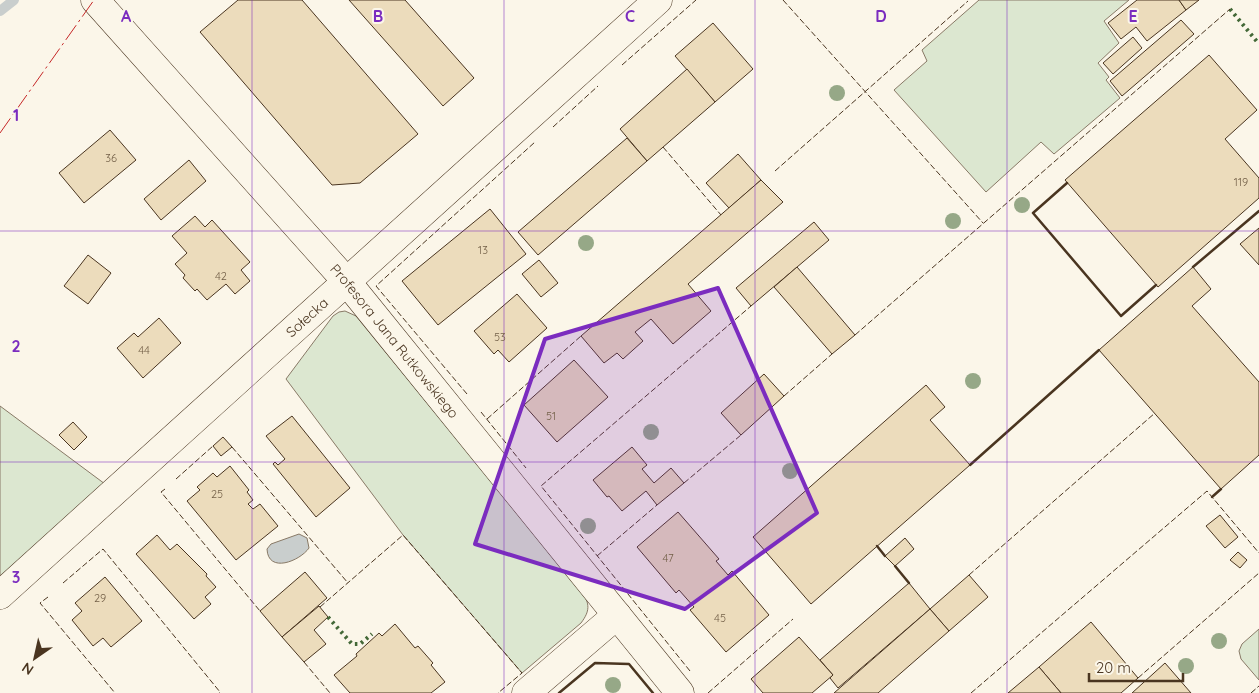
<svg xmlns="http://www.w3.org/2000/svg" width="1259" height="693" viewBox="0 0 1259 693" font-family="Quicksand,sans-serif">
  <style>
    .green { fill: #dce7d0; stroke: #887966 }
    .water { fill: #c9cecd; stroke: #887966 }
    .lines { fill: none; stroke-linecap: round; stroke-linejoin: round }
    .stream { stroke: #c9cecd; stroke-width: 10 }
    .building { fill: #ecdcbc; stroke: #4a3520 }
    .minor-casing { stroke: #4a3520; stroke-width: 29 }
    .minor { stroke: #fbf6e9; stroke-width: 28 }
    .hedge { stroke: #436837; stroke-width: 4; stroke-dasharray: 2.5 4; stroke-linecap: butt }
    .fence { stroke: #4a3520; stroke-width: 1; stroke-dasharray: 6 2.5; stroke-linecap: butt }
    .wall { stroke: #4a3520; stroke-width: 2.5 }
    .power { stroke: #c62828; stroke-width: 1; stroke-dasharray: 18 4 2.5 4; stroke-linecap: butt }
    .tree { fill: #96a887 }
    .marked { fill: #7b2cbf; fill-opacity: 0.2; stroke: #7b2cbf; stroke-width: 4; stroke-linejoin: round }
    .grid { fill: none; stroke: #7b2cbf; stroke-width: 1; stroke-opacity: 0.55 }
    .labels { text-anchor: middle; dominant-baseline: central; stroke-width: 4; stroke-linejoin: round; paint-order: stroke }
    .number-label { font-size: 11px; fill: #725f47 }
    .street-label { font-size: 14px; fill: #4a3520; stroke: #fbf6e9 }
    .grid-label { font-size: 16px; text-anchor: middle; font-weight: bold; fill: #7b2cbf; stroke: #fbf6e9; stroke-width: 4; stroke-linejoin: round; paint-order: stroke }
  </style>
  <rect width="100%" height="100%" fill="#fbf6e9"/>
  <g class="green">
    <polygon points="979,0 1129,0 1104,21 1119,43 1098,63 1109,77 1106,80 1120,98 1054,154 1041,142 986,192 894,90 927,61 922,50"/>
    <path d="M345,311L356,316L582,592C590,604 590,611 581,623L522,673L403,535L286,379L333,316L339,312Z"/>
    <polygon points="0,406 105,484 0,579"/>
    <polygon points="1259,629 1259,680 1241,659 1239,651 1242,644"/>
  </g>
  <path class="water" d="M299,534L307,538L309,548C300,561 268,574 267,549L271,544Z"/>
  <g class="lines">
    <polyline class="stream" points="0,11 14,0"/>
  </g>
  <g class="building">
    <polygon points="238,0 302,0 418,134 360,183 332,185 200,32"/>
    <polygon points="349,0 405,0 474,78 443,106"/>
    <polygon points="1137,0 1179,0 1186,10 1147,41 1136,27 1121,39 1108,23"/>
    <polygon points="1179,0 1199,0 1186,10"/>
    <polygon points="1181,20 1194,34 1122,96 1110,81"/>
    <polygon points="713,23 753,69 715,102 675,56"/>
    <polygon points="1133,37 1142,48 1113,74 1103,63"/>
    <polygon points="1209,55 1257,110 1225,139 1259,178 1259,198 1158,287 1065,180"/>
    <polygon points="687,69 715,102 647,161 620,129"/>
    <polygon points="110,130 136,160 84,203 59,173"/>
    <polygon points="627,138 647,161 538,255 518,232"/>
    <polygon points="738,154 761,180 729,208 706,183"/>
    <polygon points="189,160 206,181 161,220 144,199"/>
    <polygon points="761,180 783,202 688,284 711,311 673,344 651,319 635,332 643,341 623,359 617,353 604,363 581,336"/>
    <polygon points="490,209 526,254 438,325 402,281"/>
    <polygon points="195,216 205,227 212,220 250,262 241,270 250,281 235,294 226,284 207,300 197,289 195,291 183,278 185,275 175,264 187,253 172,236"/>
    <polygon points="814,222 829,240 751,306 736,288"/>
    <polygon points="1259,228 1259,265 1240,244"/>
    <polygon points="88,255 111,273 88,304 64,286"/>
    <polygon points="539,260 558,283 541,297 522,274"/>
    <polygon points="797,267 855,335 832,354 774,287"/>
    <polygon points="1193,267 1211,289 1192,306 1259,382 1259,455 1221,489 1099,350"/>
    <polygon points="517,294 547,328 509,362 498,350 494,354 474,331"/>
    <polygon points="159,318 181,343 143,378 117,348 134,333 138,337"/>
    <polygon points="574,360 608,397 557,442 524,405"/>
    <polygon points="764,374 784,396 741,435 721,413"/>
    <polygon points="926,385 945,407 930,420 970,465 811,604 753,537"/>
    <polygon points="292,416 350,488 316,517 273,464 275,462 278,465 285,459 266,436"/>
    <polygon points="73,422 87,437 74,450 59,435"/>
    <polygon points="223,437 232,447 221,456 213,446"/>
    <polygon points="632,447 647,465 642,469 654,483 671,468 684,483 657,505 646,491 622,511 609,496 607,497 593,480"/>
    <polygon points="230,466 249,490 247,492 253,500 248,504 253,509 260,504 278,526 236,560 187,501 200,490 197,487 213,473 217,477"/>
    <polygon points="678,512 719,559 716,561 728,575 732,571 769,615 726,652 690,610 694,607 679,590 676,593 637,547"/>
    <polygon points="1220,515 1238,537 1225,548 1206,526"/>
    <polygon points="157,535 170,550 177,544 207,574 206,576 216,587 205,597 211,604 194,619 136,554"/>
    <polygon points="905,538 914,549 895,566 885,556"/>
    <polygon points="1238,552 1247,560 1240,568 1230,560"/>
    <polygon points="305,572 327,598 282,637 260,611"/>
    <polygon points="969,575 988,597 949,631 930,609"/>
    <polygon points="105,577 142,621 111,647 103,638 93,646 72,620 82,611 75,603"/>
    <polygon points="909,583 930,609 838,688 830,678 833,675 820,660"/>
    <polygon points="319,606 328,617 314,630 326,644 304,662 282,637"/>
    <polygon points="930,609 949,631 878,693 834,693"/>
    <polygon points="1091,622 1138,678 1121,693 1061,693 1039,667"/>
    <polygon points="395,624 415,648 418,646 433,663 431,665 445,682 431,693 350,693 334,675 357,656 356,654 379,633 382,636"/>
    <polygon points="799,637 833,675 812,693 763,693 751,679"/>
    <polygon points="1165,663 1191,693 1132,693"/>
    <polygon points="1039,667 1061,693 1008,693"/>
  </g>
  <g class="lines">
    <defs>
      <g id="minor">
        <path id="s1" d="M95,0L347,282L680,693"/>
        <path id="s2" d="M0,595L658,0"/>
        <polyline points="526,693 617,615"/>
      </g>
    </defs>
    <use href="#minor" class="minor-casing"/>
    <use href="#minor" class="minor"/>
    <g class="hedge">
      <polyline points="1230,9 1259,44"/>
      <polyline points="328,617 352,644 360,644 372,634"/>
    </g>
    <g class="fence">
      <polyline points="783,0 983,223"/>
      <polyline points="622,65 696,0"/>
      <polyline points="553,127 598,86"/>
      <polyline points="663,147 721,215"/>
      <polyline points="775,171 968,1"/>
      <polyline points="855,335 1230,9"/>
      <polyline points="467,394 376,286 535,142"/>
      <polyline points="784,396 832,354"/>
      <polyline points="481,412 526,468"/>
      <polyline points="487,419 581,336"/>
      <polyline points="232,447 348,583"/>
      <polyline points="176,479 213,446"/>
      <polyline points="684,483 741,435"/>
      <polyline points="165,489 161,492 260,611"/>
      <polyline points="597,556 657,505"/>
      <polyline points="969,575 1155,413"/>
      <polyline points="63,583 103,549 220,692 219,693"/>
      <polyline points="48,597 40,603 115,693"/>
      <polyline points="320,607 403,535 522,673 498,693"/>
      <polyline points="304,662 330,693"/>
      <polyline points="690,671 541,486 751,306"/>
      <polyline points="1138,678 1259,573"/>
      <polyline points="708,693 793,619"/>
      <polyline points="971,693 1207,491 1259,553"/>
      <polyline points="1251,693 1259,686"/>
    </g>
    <g class="wall">
      <polyline points="1067,183 1033,213 1121,316 1156,285"/>
      <polyline points="1193,267 1259,211"/>
      <polyline points="970,465 1099,350"/>
      <polyline points="1212,497 1221,489"/>
      <polyline points="877,546 885,556"/>
      <polyline points="895,566 909,583"/>
      <polyline points="559,693 595,663 629,664 653,693"/>
    </g>
    <polyline class="power" points="0,133 94,0"/>
  </g>
  <g class="tree">
    <circle cx="837" cy="93" r="8"/>
    <circle cx="1022" cy="205" r="8"/>
    <circle cx="953" cy="221" r="8"/>
    <circle cx="586" cy="243" r="8"/>
    <circle cx="973" cy="381" r="8"/>
    <circle cx="651" cy="432" r="8"/>
    <circle cx="790" cy="471" r="8"/>
    <circle cx="588" cy="526" r="8"/>
    <circle cx="1219" cy="641" r="8"/>
    <circle cx="1186" cy="666" r="8"/>
    <circle cx="613" cy="685" r="8"/>
  </g>
  <path class="marked" d="M718,288L817,513L685,609L475,544L545,339Z"/>
  <path class="grid" d="M252,0V693M504,0V693M755,0V693M1007,0V693M0,231H1259M0,462H1259"/>
  <g class="labels">
    <g class="number-label">
      <text x="111" y="158">36</text>
      <text x="1241" y="182">119</text>
      <text x="483" y="250">13</text>
      <text x="221" y="276">42</text>
      <text x="500" y="337">53</text>
      <text x="144" y="350">44</text>
      <text x="551" y="416">51</text>
      <text x="217" y="494">25</text>
      <text x="668" y="558">47</text>
      <text x="100" y="598">29</text>
      <text x="720" y="618">45</text>
    </g>
    <g class="street-label">
      <text stroke="none"><textPath href="#s2" startOffset="414">Sołecka</textPath></text>
      <text stroke="none"><textPath href="#s1" startOffset="454">Profesora Jana Rutkowskiego</textPath></text>
    </g>
  </g>
  <g class="grid-label">
    <text x="126" y="22">A</text>
    <text x="378" y="22">B</text>
    <text x="630" y="22">C</text>
    <text x="881" y="22">D</text>
    <text x="1133" y="22">E</text>
    <text x="16" y="121">1</text>
    <text x="16" y="352">2</text>
    <text x="16" y="583">3</text>
  </g>
  <g transform="translate(35 658) rotate(214)" stroke="#fbf6e9" stroke-width="4" paint-order="stroke">
  <path d="M0-4L9 19L0 12L-9 19Z" fill="#4a3520"/>
  <text y="-8" font-size="14" font-weight="bold" text-anchor="middle" fill="#4a3520">N</text>
  </g>
  <path d="M1089 673v8h94v-8" fill="none" stroke="#4a3520" stroke-width="2.5"/>
  <text x="1096" y="673" font-size="15" fill="#4a3520" stroke="#fbf6e9" stroke-width="4" paint-order="stroke">20 m</text>
</svg>
